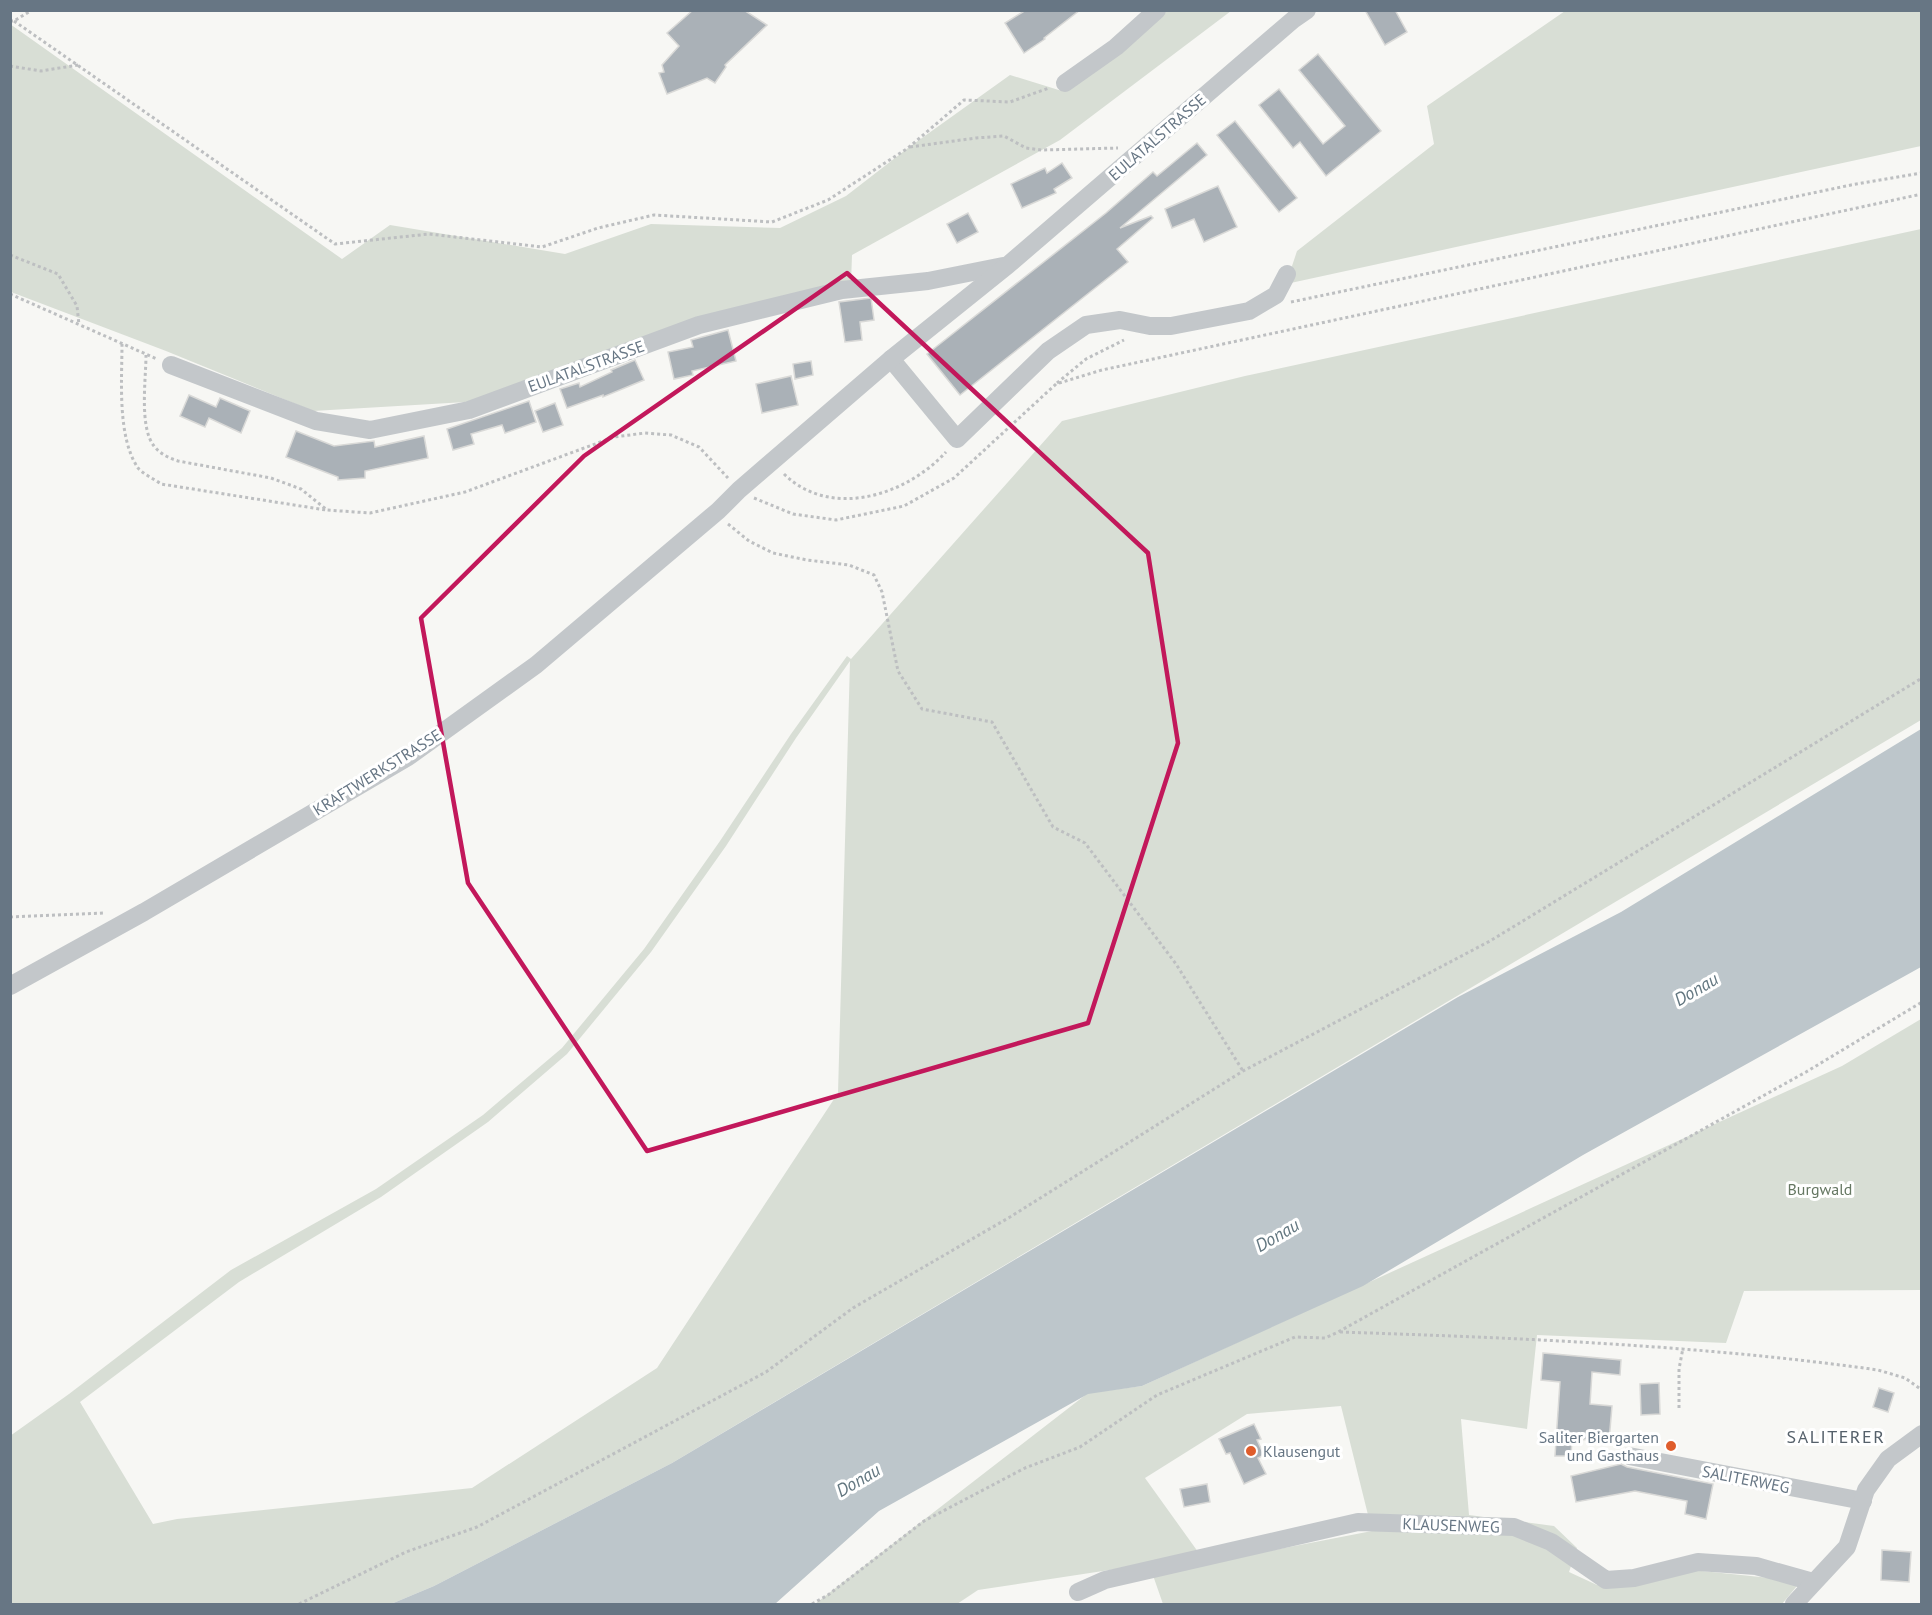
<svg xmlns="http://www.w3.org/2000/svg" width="1932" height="1615" viewBox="0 0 1932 1615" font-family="'PT Sans',sans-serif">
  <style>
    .green { fill: #d8ded5; fill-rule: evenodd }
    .water { fill: #bdc6cb }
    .building { fill: #aab1b7; stroke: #d9d9d7; stroke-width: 1.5 }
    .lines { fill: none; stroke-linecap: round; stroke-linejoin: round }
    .path { stroke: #bdbfc1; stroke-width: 3; stroke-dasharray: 3 3; stroke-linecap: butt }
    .minor { stroke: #c3c7ca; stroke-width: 18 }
    .marked { fill: none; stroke: #c2185b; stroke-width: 4.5; stroke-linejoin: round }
    .poi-dot { fill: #df5d2c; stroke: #fff; stroke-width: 2 }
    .labels { text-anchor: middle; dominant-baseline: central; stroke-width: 6; stroke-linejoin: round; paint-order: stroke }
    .street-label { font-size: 16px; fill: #677684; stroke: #fff }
    .park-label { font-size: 16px; fill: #657762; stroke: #fff }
    .poi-label { font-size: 16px; fill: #677684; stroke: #fff; text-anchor: end }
    .water-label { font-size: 18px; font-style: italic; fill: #637780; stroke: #fff }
    .neighbourhood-label { font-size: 18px; letter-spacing: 1.5px; fill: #55606a; stroke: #fff }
  </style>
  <rect width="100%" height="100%" fill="#f7f7f4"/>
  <g class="green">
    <polygon points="1161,11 1231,11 1060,140 852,255 851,283 466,402 313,411 166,351 11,292 10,24 342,259 390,225 565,254 651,224 780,228 846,196 908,148 1010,75 1062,91"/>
    <polygon points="1565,11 1921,11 1921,146 1286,284 1297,251 1434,144 1427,106"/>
    <path d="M1921,229V720L672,1463L434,1586L391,1604H11L10,1436L69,1394L231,1270L376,1189L483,1115L562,1048L644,949L720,841L791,734L847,656L851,659L1062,421L1245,376ZM850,661L838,1093L657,1368L472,1488L177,1519L153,1524L80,1402L239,1282L381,1197L488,1122L567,1054L651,952L726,846L796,738Z"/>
    <path d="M1921,1019V1290L1744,1291L1726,1343L1537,1335L1527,1429L1461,1419L1469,1515L1554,1526L1577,1548L1569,1572L1597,1585L1629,1587L1692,1570L1801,1581L1782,1604H1163L1149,1564L978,1590L957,1604H815L1088,1393L1142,1386L1842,1066ZM1341,1406L1372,1531L1206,1563L1145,1478L1247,1414Z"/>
  </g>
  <polygon class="water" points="1921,729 1921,967 1583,1155 1363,1286 1142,1386 1088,1394 879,1511 775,1604 391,1604 434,1586 672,1463 1458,997 1621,912"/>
  <g class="building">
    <polygon points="693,10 744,10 767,25 725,65 726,67 715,83 707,78 667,94 659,73 664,72 662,65 679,46 667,33"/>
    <polygon points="1026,10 1080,10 1044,38 1045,39 1024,53 1005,23"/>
    <polygon points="1365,10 1395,10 1407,32 1385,45"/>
    <polygon points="1318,54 1381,131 1326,176 1300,142 1293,148 1259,105 1279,89 1323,144 1345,126 1299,70"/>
    <polygon points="1235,121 1297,198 1279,212 1217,135"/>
    <polygon points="1197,143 1207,155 1120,228 1151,216 1153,218 1117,249 1128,262 960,395 927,354 1106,213 1153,172 1157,176"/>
    <polygon points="1062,163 1072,178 1054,189 1056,193 1022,208 1011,184 1045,168 1047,173"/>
    <polygon points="1218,186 1237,227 1204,242 1194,219 1172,228 1165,209"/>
    <polygon points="968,213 978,232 957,243 947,224"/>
    <polygon points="871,298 874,320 860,322 862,340 845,342 839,302"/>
    <polygon points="728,330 736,361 692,371 693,375 674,379 668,352 693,347 691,340"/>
    <polygon points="635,360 644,380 603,397 603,395 567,408 560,389 579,383 580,387 612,372 611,370"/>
    <polygon points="811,361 813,375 795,379 793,364"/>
    <polygon points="791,376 798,405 762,413 756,384"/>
    <polygon points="189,395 216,407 220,398 250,411 241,433 209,418 205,427 180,416"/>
    <polygon points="529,401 536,422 505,433 502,425 471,434 474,444 453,450 447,429"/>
    <polygon points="555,403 563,425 543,432 535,411"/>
    <polygon points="296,431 334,446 374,441 375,447 424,436 428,458 365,471 365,478 338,480 338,477 286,457"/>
    <polygon points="1543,1353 1621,1360 1620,1375 1592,1372 1590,1404 1612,1406 1609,1441 1572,1439 1571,1456 1555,1456 1560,1382 1541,1380"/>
    <polygon points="1659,1383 1660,1414 1641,1415 1640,1384"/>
    <polygon points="1879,1388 1894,1393 1888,1412 1873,1407"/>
    <polygon points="1254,1424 1261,1439 1257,1440 1264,1455 1258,1458 1266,1474 1244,1484 1230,1453 1226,1454 1219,1439"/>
    <polygon points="1621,1464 1627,1467 1713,1484 1706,1519 1685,1514 1687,1501 1635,1491 1576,1502 1571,1476"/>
    <polygon points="1207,1484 1210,1502 1184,1507 1180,1489"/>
    <polygon points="1882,1550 1911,1552 1909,1582 1881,1580"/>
  </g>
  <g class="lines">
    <g class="path">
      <polyline points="10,21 14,21 32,10"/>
      <polyline points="14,21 335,244 429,234 542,247 598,228 654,215 772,222 828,200 908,148 964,100 1010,102 1049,88"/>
      <polyline points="10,66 41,71 78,65"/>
      <polyline points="910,147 976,138 1004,136 1026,148 1042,150 1118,148"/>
      <polyline points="10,255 58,274 77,306 79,325"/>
      <polyline points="10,294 157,359"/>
      <polyline points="1291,302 1851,185 1922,173"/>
      <path d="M122,344C122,380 117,437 138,468C143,474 154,479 161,484L326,510"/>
      <path d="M146,355C146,379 139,427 154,446C160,454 169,458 178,461L271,478L301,489L327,510L370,513L465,492L614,437L645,433L671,435L699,447L728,478"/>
      <polyline points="1057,383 1086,359 1124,340"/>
      <path d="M784,474C831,520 907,495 946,452"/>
      <polyline points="754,498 793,514 836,520 904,506 954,478 1056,384 1102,370 1922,194"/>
      <polyline points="728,524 749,541 773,553 807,560 849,565 874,575 882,592 898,671 922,709 992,722 1053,827 1085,843 1176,964 1243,1071"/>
      <polyline points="10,917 105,913"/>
      <path d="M1340,1332C1520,1338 1700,1345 1878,1370L1905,1378L1922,1390"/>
      <polyline points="1679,1408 1679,1369 1683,1348"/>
      <polyline points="299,1604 406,1552 477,1527 766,1372 853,1308 1010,1217 1243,1071 1490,941 1922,678"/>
      <polyline points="812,1604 828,1595 924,1521 1025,1468 1080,1447 1157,1395 1295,1337 1325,1338 1338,1332 1806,1072 1922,1002"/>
    </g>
    <g class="minor">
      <polyline points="1065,83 1116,47 1157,10"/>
      <polyline points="891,359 957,439 1048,351 1086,325 1120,320 1150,326 1171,326 1249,311 1276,295 1287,274"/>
      <polyline points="171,365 316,421 370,430 469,410 699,325 842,290 928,281 1003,266"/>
      <polyline points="10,986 144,912 408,757 536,665 718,511 739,490 891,359 1008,265 1294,19 1307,10"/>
      <polyline points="1629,1456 1863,1501"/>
      <polyline points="1078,1592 1105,1580 1358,1522 1514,1527 1551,1542 1606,1580 1634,1578 1698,1562 1756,1566 1813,1582"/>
      <polyline points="1794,1604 1847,1547 1866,1490 1888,1459 1922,1434"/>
    </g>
  </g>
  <path class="marked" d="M847,273L1148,553L1178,743L1088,1023L647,1151L468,883L421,618L584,456Z"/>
  <g class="poi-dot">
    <circle cx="1671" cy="1446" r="6"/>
    <circle cx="1251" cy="1451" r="6"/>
  </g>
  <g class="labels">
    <g class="street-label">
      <text transform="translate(1157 137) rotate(-41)">EULATALSTRASSE</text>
      <text transform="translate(586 366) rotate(-20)">EULATALSTRASSE</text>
      <text transform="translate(377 772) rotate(-32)">KRAFTWERKSTRASSE</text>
      <text transform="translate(1746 1479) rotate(11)">SALITERWEG</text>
      <text transform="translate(1451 1525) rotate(2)">KLAUSENWEG</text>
    </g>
    <g class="park-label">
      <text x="1820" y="1189">Burgwald</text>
    </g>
    <g class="poi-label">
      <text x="1659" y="1437">Saliter Biergarten<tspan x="1659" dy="18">und Gasthaus</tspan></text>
      <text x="1263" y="1451" text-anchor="start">Klausengut</text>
    </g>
    <g class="water-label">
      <text transform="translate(1696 989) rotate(-30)">Donau</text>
      <text transform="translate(1277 1235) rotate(-30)">Donau</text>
      <text transform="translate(858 1480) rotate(-30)">Donau</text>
    </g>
    <g class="neighbourhood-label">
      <text x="1836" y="1436">SALITERER</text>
    </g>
  </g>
  <rect width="1932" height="1615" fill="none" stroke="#677684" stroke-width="24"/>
</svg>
